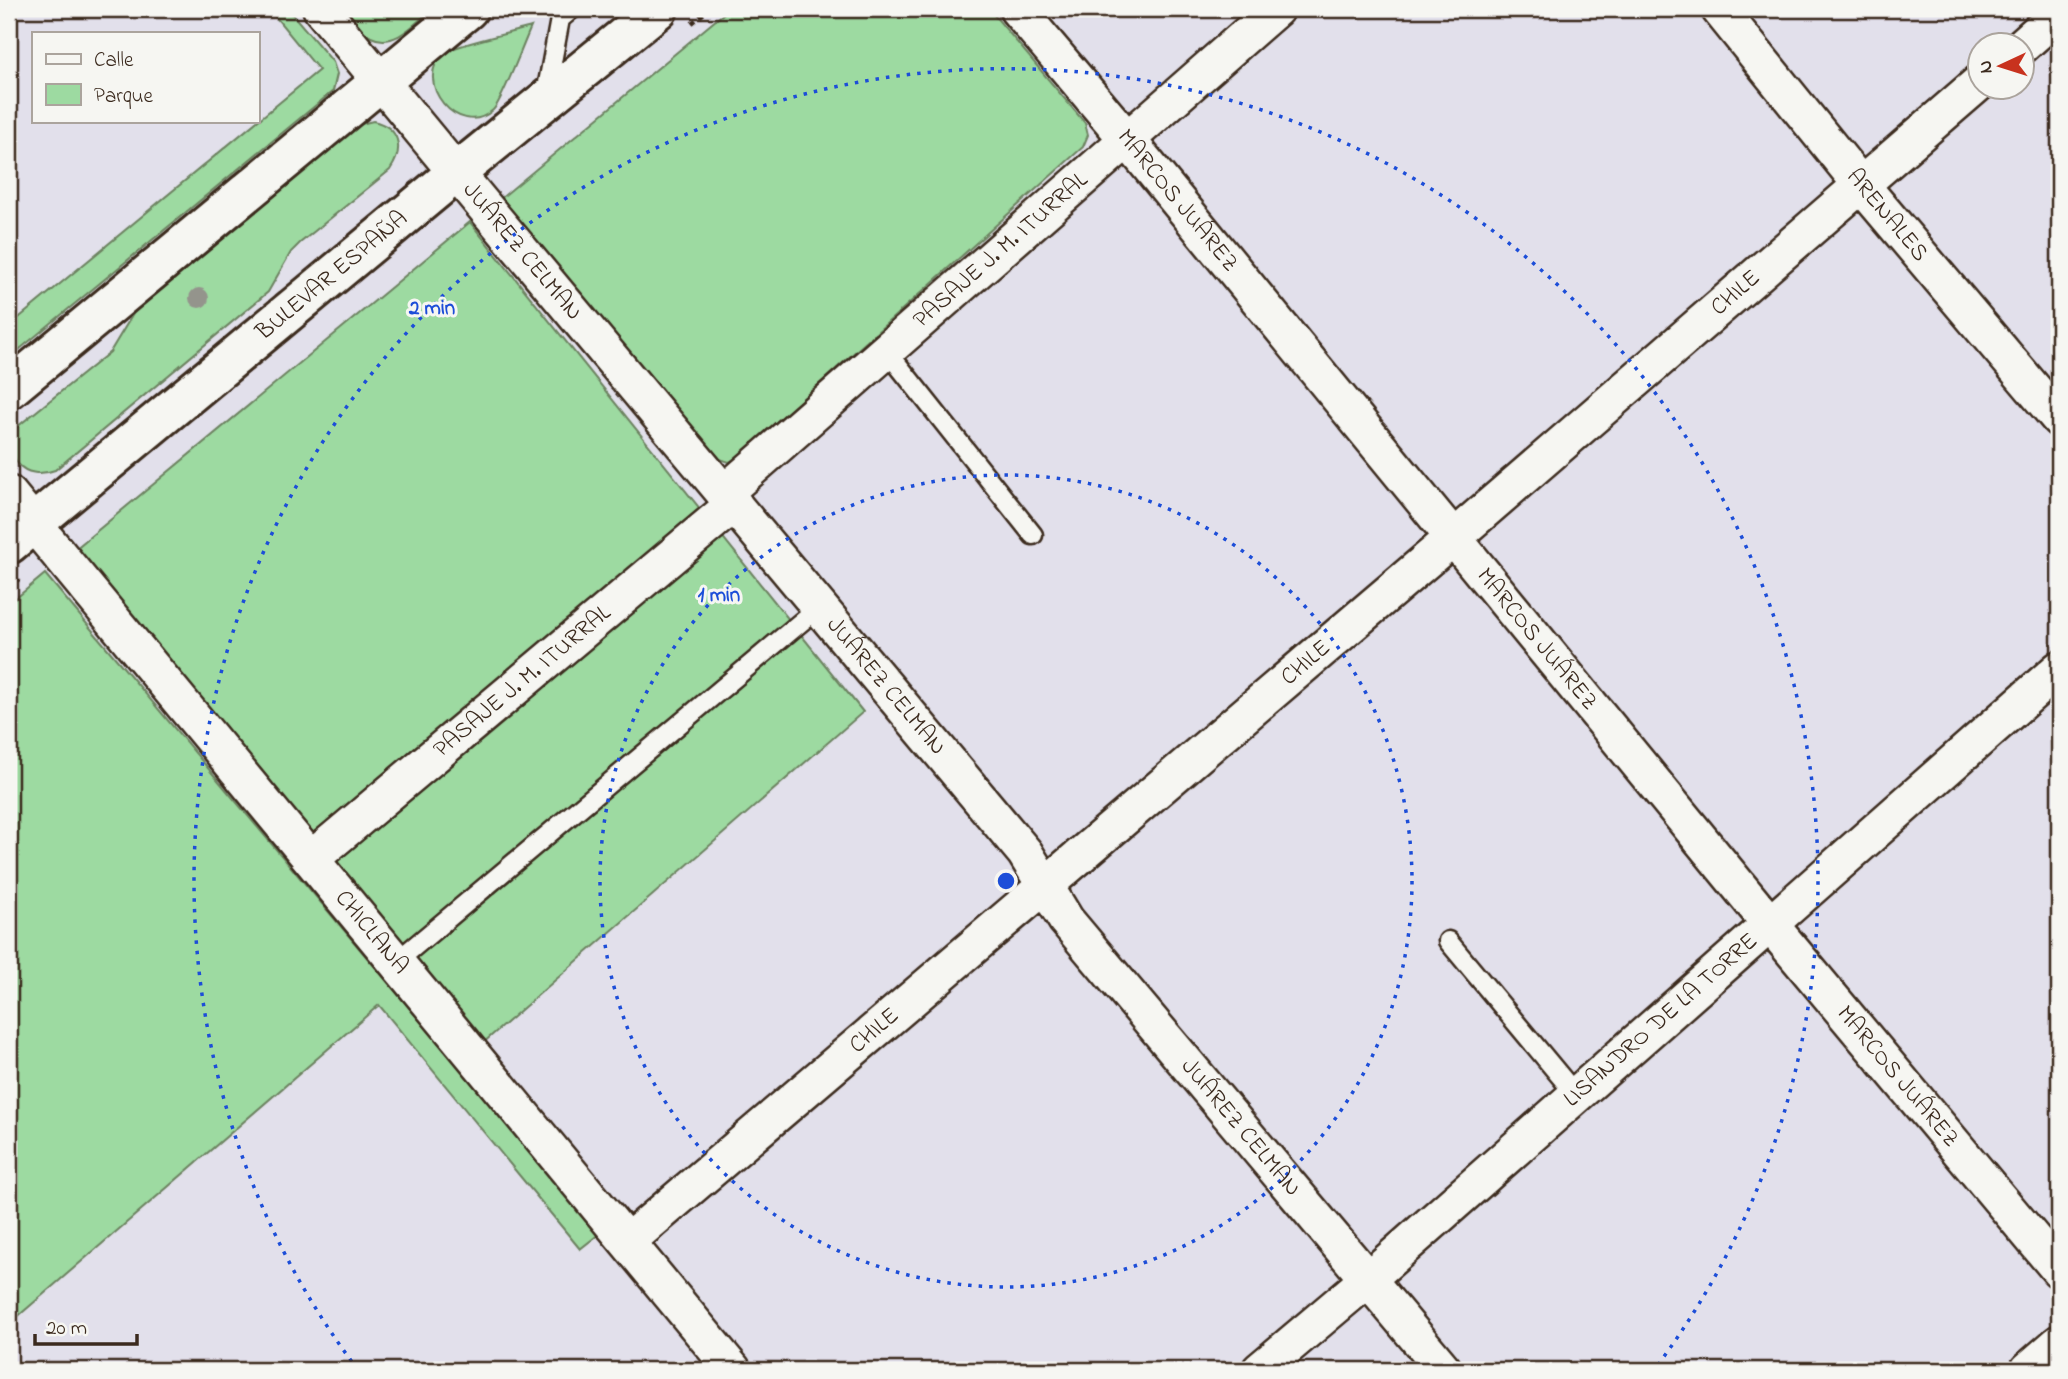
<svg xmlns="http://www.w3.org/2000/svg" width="2068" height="1379" viewBox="0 0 2068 1379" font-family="'Indie Flower',sans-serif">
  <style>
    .green { fill: #9ddaa1; stroke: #6c8260; stroke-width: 2 }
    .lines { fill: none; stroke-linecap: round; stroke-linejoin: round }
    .lane-casing { stroke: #3b2a1e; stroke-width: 23 }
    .street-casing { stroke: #3b2a1e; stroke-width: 40 }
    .secondary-casing { stroke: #3b2a1e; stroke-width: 44 }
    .path { stroke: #3b2a1e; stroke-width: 4.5; stroke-dasharray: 5 5; stroke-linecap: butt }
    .lane { stroke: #f6f6f2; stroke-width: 18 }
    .street { stroke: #f6f6f2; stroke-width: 35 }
    .secondary { stroke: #f6f6f2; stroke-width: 38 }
    .tree { fill: #94948c }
    .ring { fill: none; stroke: #1d4ed8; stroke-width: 3.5; stroke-dasharray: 3.5 7 }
    .labels { text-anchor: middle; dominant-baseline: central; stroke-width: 6; stroke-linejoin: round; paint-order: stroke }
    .street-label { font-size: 24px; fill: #3b2a1e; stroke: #f6f6f2 }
    .centre { fill: #1d4ed8; stroke: #f6f6f2; stroke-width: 3.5 }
    .ring-label { font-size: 21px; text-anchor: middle; font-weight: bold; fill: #1d4ed8; stroke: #f6f6f2; stroke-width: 6; stroke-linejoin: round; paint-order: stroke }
  </style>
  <rect width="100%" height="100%" fill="#e2e0eb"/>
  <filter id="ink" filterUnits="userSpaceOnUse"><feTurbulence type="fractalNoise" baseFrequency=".0143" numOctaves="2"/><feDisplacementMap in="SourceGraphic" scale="14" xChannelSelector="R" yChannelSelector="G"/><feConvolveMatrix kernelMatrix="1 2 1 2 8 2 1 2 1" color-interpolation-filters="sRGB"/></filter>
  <g filter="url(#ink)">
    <g class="green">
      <polygon points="269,9 288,9 333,62 337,74 333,91 9,358 9,326 319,70"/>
      <path d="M346,9H432C416,22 395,49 371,37C361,32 353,18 346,9Z"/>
      <polygon points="729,9 989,9 1085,123 1088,135 1083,147 738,457 729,462 720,459 500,199"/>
      <path d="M531,27C524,42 502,102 493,110C459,141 411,81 444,53C453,45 515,32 531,27Z"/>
      <path d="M373,121C399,127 405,148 390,170L300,243L291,252L268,292L55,470C23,482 2,457 17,427L110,352L136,309L357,125Z"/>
      <polygon points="470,222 863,712 483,1043 74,550"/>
      <polygon points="45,574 599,1234 580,1249 379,1005 9,1324 9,604"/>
    </g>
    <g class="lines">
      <defs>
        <g id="lane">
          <polyline points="546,94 560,19 572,9"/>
          <polyline points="886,350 1033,535"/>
          <polyline points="1448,941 1576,1095"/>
          <polyline points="396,962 819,607"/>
        </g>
        <g id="street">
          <path id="s1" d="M321,9L478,199L1025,853L1066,920L1444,1370"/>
          <path id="s2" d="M1017,9L1126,138L1769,923L2059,1270"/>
          <path id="s3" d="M1719,9L1862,186L2059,419"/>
          <polyline points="2022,46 2059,13"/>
          <path id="s4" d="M724,493L1276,9"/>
          <path id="s5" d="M9,494L733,1370"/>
          <path id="s6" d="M311,859L734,504"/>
          <path id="s7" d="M628,1241L1454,537L1980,82"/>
          <path id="s8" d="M1260,1370L1368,1279L2059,669"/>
          <polyline points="2028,1370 2059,1343"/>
        </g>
        <g id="secondary">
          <polyline points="9,389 468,9"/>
          <path id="s9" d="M9,544L456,173L658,9"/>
        </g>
      </defs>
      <use href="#lane" class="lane-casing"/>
      <use href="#street" class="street-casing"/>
      <use href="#secondary" class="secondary-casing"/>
      <g class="path">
        <polyline points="692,23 709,9"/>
        <polyline points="9,587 19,579"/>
      </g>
      <use href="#lane" class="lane"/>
      <use href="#street" class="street"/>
      <use href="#secondary" class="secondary"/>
    </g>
    <circle class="tree" cx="199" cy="298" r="10"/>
  </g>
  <g class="ring">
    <circle cx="1006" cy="881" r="406"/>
    <path d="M358 1370A812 812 0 1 1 1654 1370"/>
  </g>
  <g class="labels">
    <g class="street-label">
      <text stroke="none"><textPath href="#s2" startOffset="250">MARCOS JUÁREZ</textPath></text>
      <text stroke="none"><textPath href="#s3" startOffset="266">ARENALES</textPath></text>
      <text stroke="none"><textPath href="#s4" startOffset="368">PASAJE J. M. ITURRAL</textPath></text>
      <text stroke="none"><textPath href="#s1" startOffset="315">JUÁREZ CELMAN</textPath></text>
      <text stroke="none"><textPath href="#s9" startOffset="420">BULEVAR ESPAÑA</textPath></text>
      <text stroke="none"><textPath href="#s7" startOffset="1458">CHILE</textPath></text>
      <text stroke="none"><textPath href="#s2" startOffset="817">MARCOS JUÁREZ</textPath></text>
      <text stroke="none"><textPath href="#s7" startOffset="891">CHILE</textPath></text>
      <text stroke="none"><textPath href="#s6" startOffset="276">PASAJE J. M. ITURRAL</textPath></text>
      <text stroke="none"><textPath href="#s1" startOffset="882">JUÁREZ CELMAN</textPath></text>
      <text stroke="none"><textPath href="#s5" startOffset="569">CHICLANA</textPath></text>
      <text stroke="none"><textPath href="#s8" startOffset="532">LISANDRO DE LA TORRE</textPath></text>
      <text stroke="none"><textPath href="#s7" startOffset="324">CHILE</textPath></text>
      <text stroke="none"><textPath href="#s2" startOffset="1384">MARCOS JUÁREZ</textPath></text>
      <text stroke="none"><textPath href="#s1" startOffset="1449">JUÁREZ CELMAN</textPath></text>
    </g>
  </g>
  <circle cx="1006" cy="881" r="10" class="centre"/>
  <g class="ring-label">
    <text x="432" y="314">2 min</text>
    <text x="719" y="601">1 min</text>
  </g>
  <rect width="2068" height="1379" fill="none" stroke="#f6f6f2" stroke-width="35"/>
  <rect x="18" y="18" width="2033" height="1344" fill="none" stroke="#3b2a1e" stroke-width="2.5" filter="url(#ink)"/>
  <rect x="32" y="32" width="228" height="91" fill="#f6f6f2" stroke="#aba49d" stroke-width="2"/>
  <rect x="46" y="54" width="35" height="10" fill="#f6f6f2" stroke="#aba49d" stroke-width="2"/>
  <text x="94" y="66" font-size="21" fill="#3b2a1e">Calle</text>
  <rect x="46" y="84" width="35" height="21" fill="#9ddaa1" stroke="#aba49d" stroke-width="2"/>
  <text x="94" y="102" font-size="21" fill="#3b2a1e">Parque</text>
  <g transform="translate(2001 66) rotate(266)"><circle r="33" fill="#f6f6f2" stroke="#aba49d" stroke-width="2"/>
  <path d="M0-5L12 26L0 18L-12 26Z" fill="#c8321e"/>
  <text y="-10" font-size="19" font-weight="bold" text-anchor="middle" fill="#3b2a1e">N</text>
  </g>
  <path d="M35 1334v10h102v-10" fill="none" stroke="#3b2a1e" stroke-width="3.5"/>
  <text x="46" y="1334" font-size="21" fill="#3b2a1e" stroke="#f6f6f2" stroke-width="5" paint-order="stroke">20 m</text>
</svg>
